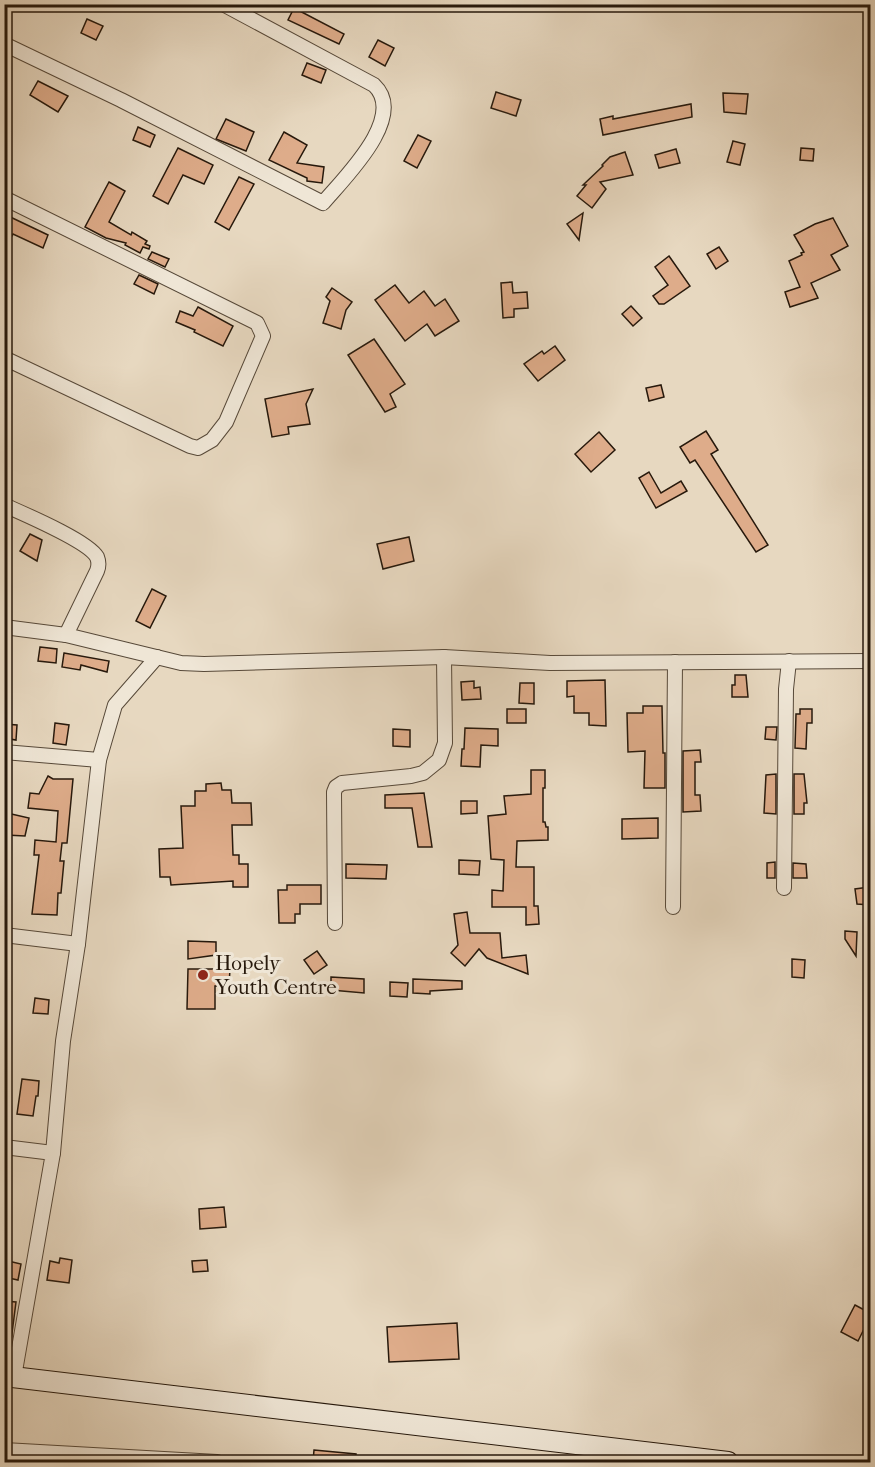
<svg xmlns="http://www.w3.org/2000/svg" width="875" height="1467" viewBox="0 0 875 1467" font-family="'IM FELL French Canon',serif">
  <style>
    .building { fill: #deac8a; stroke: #27190c; stroke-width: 1.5 }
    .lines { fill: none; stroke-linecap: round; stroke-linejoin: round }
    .street-casing { stroke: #574939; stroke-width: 16 }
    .secondary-casing { stroke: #27190c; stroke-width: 22 }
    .street { stroke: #efe6d6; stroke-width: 14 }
    .secondary { stroke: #efe6d6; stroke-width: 20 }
    .poi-dot { fill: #8f2418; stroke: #efe6d6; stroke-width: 2 }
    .labels { text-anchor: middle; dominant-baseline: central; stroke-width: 6; stroke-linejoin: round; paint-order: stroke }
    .poi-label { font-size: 21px; fill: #27190c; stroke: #efe6d6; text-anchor: start }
  </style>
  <rect width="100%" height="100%" fill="#e7d8c0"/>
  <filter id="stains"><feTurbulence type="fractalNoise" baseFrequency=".00333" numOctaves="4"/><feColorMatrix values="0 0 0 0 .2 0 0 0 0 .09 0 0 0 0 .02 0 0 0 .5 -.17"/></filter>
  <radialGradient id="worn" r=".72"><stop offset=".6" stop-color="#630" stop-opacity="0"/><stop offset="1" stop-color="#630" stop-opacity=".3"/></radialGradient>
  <g class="building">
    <polygon points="294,8 344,34 339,44 288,20"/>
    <polygon points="87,19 103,26 96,40 81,33"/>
    <polygon points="378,40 394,48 385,66 369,57"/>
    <polygon points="307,63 326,70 321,83 302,75"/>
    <polygon points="38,81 68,96 58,112 30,95"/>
    <polygon points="496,92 521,100 516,116 491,108"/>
    <polygon points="723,93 748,94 746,114 724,112"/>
    <polygon points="691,104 692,117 603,135 600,119 613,116 613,119"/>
    <polygon points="226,119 254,132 246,151 216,139"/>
    <polygon points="138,127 155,135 150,147 133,140"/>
    <polygon points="284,132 307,145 297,163 324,167 322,183 307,181 307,178 269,160"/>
    <polygon points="418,135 431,141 417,168 404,161"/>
    <polygon points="733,141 745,144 740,165 727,162"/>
    <polygon points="178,148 213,165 204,184 183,175 168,204 153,196"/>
    <polygon points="801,148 814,149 813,161 800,160"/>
    <polygon points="676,149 680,163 659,168 655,155"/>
    <polygon points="625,152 633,175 600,182 606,189 592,208 577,196 586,185 583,185 603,166 602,165 610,157"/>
    <polygon points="239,177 254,184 229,230 215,222"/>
    <polygon points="109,182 125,191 109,222 131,235 132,232 147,241 145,244 150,246 149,249 143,247 140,253 125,245 126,243 106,238 85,227"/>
    <polygon points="583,213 579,240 567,224"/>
    <polygon points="4,214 48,235 43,248 13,234 4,251"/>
    <polygon points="833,218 848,246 831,255 840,270 811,283 818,298 790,307 785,292 800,287 789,261 802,255 801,253 804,252 794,235 815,224"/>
    <polygon points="719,247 728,261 716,269 707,254"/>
    <polygon points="152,252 169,259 165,267 148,259"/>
    <polygon points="669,256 690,286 664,304 659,304 653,296 668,285 655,267"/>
    <polygon points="139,275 158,284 154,294 134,284"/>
    <polygon points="512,282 513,293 527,292 528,308 514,309 514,317 503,318 501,283"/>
    <polygon points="395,285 409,303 424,291 435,306 445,299 459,321 435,336 427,324 405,341 375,300"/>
    <polygon points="332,288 352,302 346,310 341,329 323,323 330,301 326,297"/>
    <polygon points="631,306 642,318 633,326 622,314"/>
    <polygon points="198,307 233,326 223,346 194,332 195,330 176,322 180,311 193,316"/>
    <polygon points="374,339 405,384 390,394 396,407 385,412 348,355"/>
    <polygon points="555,346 565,360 538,381 524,364 542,351 544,354"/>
    <polygon points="661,385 664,397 649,401 646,388"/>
    <polygon points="313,389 306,404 310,424 288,427 289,434 272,437 265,399"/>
    <polygon points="706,431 718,450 711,454 768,545 756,552 695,460 690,463 680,447"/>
    <polygon points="599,432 615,450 591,472 575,454"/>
    <polygon points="649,472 661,493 681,481 687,491 656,508 639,478"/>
    <polygon points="30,534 42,540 37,561 20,551"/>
    <polygon points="409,537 414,561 383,569 377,544"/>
    <polygon points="152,589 166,596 150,628 136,621"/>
    <polygon points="40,647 57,649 56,663 38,661"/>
    <polygon points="64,653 109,661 107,672 81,665 80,670 62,667"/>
    <polygon points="735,675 746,675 748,697 732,697 732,685 735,685"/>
    <polygon points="605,680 606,726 589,725 589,713 574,713 574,696 567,697 567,681"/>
    <polygon points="474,681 474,688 480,687 481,699 462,700 461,682"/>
    <polygon points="520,683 534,683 534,704 519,703"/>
    <polygon points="643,706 662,706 663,753 665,753 665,788 644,788 645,751 628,752 627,713 643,713"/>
    <rect x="507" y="709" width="19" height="14"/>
    <polygon points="800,709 812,709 812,723 807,723 806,749 795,748 796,714 800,714"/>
    <polygon points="55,723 69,725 66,745 53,743"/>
    <polygon points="4,724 17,725 16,740 4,738"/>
    <polygon points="766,727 777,727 776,740 765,739"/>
    <polygon points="465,728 498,729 498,746 481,745 480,767 461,766 462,749 464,749"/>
    <polygon points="393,729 410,730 410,747 393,746"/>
    <polygon points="700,750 701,762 695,762 695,795 700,795 701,811 683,812 683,751"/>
    <polygon points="531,770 545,770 545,788 543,788 543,822 545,822 546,827 548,827 548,840 517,841 516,867 534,867 534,906 538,906 539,924 526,925 526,907 492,907 492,890 503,891 504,860 491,859 488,816 506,814 504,796 531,794"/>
    <polygon points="776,774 776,814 764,813 766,775"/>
    <polygon points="794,774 804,774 807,803 804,803 804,814 794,814"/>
    <polygon points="48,776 53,779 73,779 67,843 62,843 60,861 64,861 61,893 58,893 57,915 32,914 39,855 34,855 35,840 56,842 58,811 28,808 30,793 39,794"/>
    <polygon points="221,783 222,790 231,790 232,803 251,803 252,825 232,825 233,855 239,855 239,864 248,864 248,887 233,887 233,881 171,885 170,877 160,877 159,849 183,848 181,806 195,806 195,791 206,791 206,784"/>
    <polygon points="424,793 432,847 418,847 412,808 385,808 385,795"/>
    <polygon points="461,801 477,801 477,813 461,814"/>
    <polygon points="7,813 29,818 25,836 6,835"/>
    <polygon points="658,818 658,838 622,839 622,819"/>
    <polygon points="459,860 480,861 479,875 459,874"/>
    <polygon points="775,862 775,878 767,878 767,863"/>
    <polygon points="793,863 806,864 807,878 793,878"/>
    <polygon points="346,864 387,865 386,879 346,878"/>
    <polygon points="287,885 321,885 321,904 300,904 300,914 295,914 295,923 279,923 278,890 287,890"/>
    <polygon points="869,887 870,905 857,904 855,889"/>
    <polygon points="467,912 470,933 500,933 502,958 526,955 528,974 487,958 479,949 465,966 451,953 458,945 454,914"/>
    <polygon points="845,931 857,932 856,956 845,939"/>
    <polygon points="188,941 216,942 216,955 188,959"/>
    <polygon points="317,951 327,965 314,974 304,960"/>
    <polygon points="792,959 805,960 804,978 792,977"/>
    <polygon points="188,969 230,969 229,986 215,986 215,1009 187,1009"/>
    <polygon points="331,977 364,979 364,993 331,990"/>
    <polygon points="413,979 462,981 462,989 430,991 430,994 413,993"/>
    <polygon points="390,982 408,983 407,997 390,996"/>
    <polygon points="35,998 49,1000 48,1014 33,1013"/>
    <polygon points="22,1079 39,1081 38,1096 36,1096 33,1116 17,1114"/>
    <polygon points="224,1207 226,1227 200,1229 199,1209"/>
    <polygon points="60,1258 72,1260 69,1283 47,1280 50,1261 59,1263"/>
    <polygon points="4,1260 21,1264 18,1280 4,1277"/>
    <polygon points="207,1260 208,1271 193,1272 192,1261"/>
    <polygon points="4,1301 16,1302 11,1341 4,1341"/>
    <polygon points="855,1305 870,1313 870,1317 858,1341 841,1332"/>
    <polygon points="457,1323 459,1359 389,1362 387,1327"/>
    <polygon points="314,1450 356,1454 355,1462 313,1462"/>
  </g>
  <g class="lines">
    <defs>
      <g id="street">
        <path d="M4,44L121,100L323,203C343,179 408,117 374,85L223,4"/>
        <polyline points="4,198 257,323 263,336 226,422 212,440 198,448 190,446 4,358"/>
        <path d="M4,505C24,514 88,541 97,557C99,562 99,566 97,571L66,635"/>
        <polyline points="4,627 66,635 181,663 204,664 444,657 550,663 870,661"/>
        <polyline points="4,752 99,760"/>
        <polyline points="784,888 786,689 789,661"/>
        <polyline points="673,907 675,662"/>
        <polyline points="335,923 334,792 336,787 342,783 411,776 423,773 439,760 445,743 444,657"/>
        <polyline points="4,935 78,944"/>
        <polyline points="4,1147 53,1153 14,1377"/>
        <polyline points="53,1153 63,1041 78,944 99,760 115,705 157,657"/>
        <polyline points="4,1450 217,1462"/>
      </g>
      <polyline id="secondary" points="4,1376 728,1462"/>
    </defs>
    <use href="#street" class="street-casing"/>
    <use href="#secondary" class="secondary-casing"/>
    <use href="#street" class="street"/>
    <use href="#secondary" class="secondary"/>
  </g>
  <circle class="poi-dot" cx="203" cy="975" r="6"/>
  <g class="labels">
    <g class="poi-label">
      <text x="215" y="963">Hopely<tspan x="215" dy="24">Youth Centre</tspan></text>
    </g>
  </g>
  <rect width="875" height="1467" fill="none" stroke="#e7d8c0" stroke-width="24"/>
  <rect x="6" y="6" width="863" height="1455" fill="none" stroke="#27190c" stroke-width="3"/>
  <rect x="12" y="12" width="851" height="1443" fill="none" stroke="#27190c" stroke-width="1.5"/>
  <rect width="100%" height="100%" filter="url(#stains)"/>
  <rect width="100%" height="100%" fill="url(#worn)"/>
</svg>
